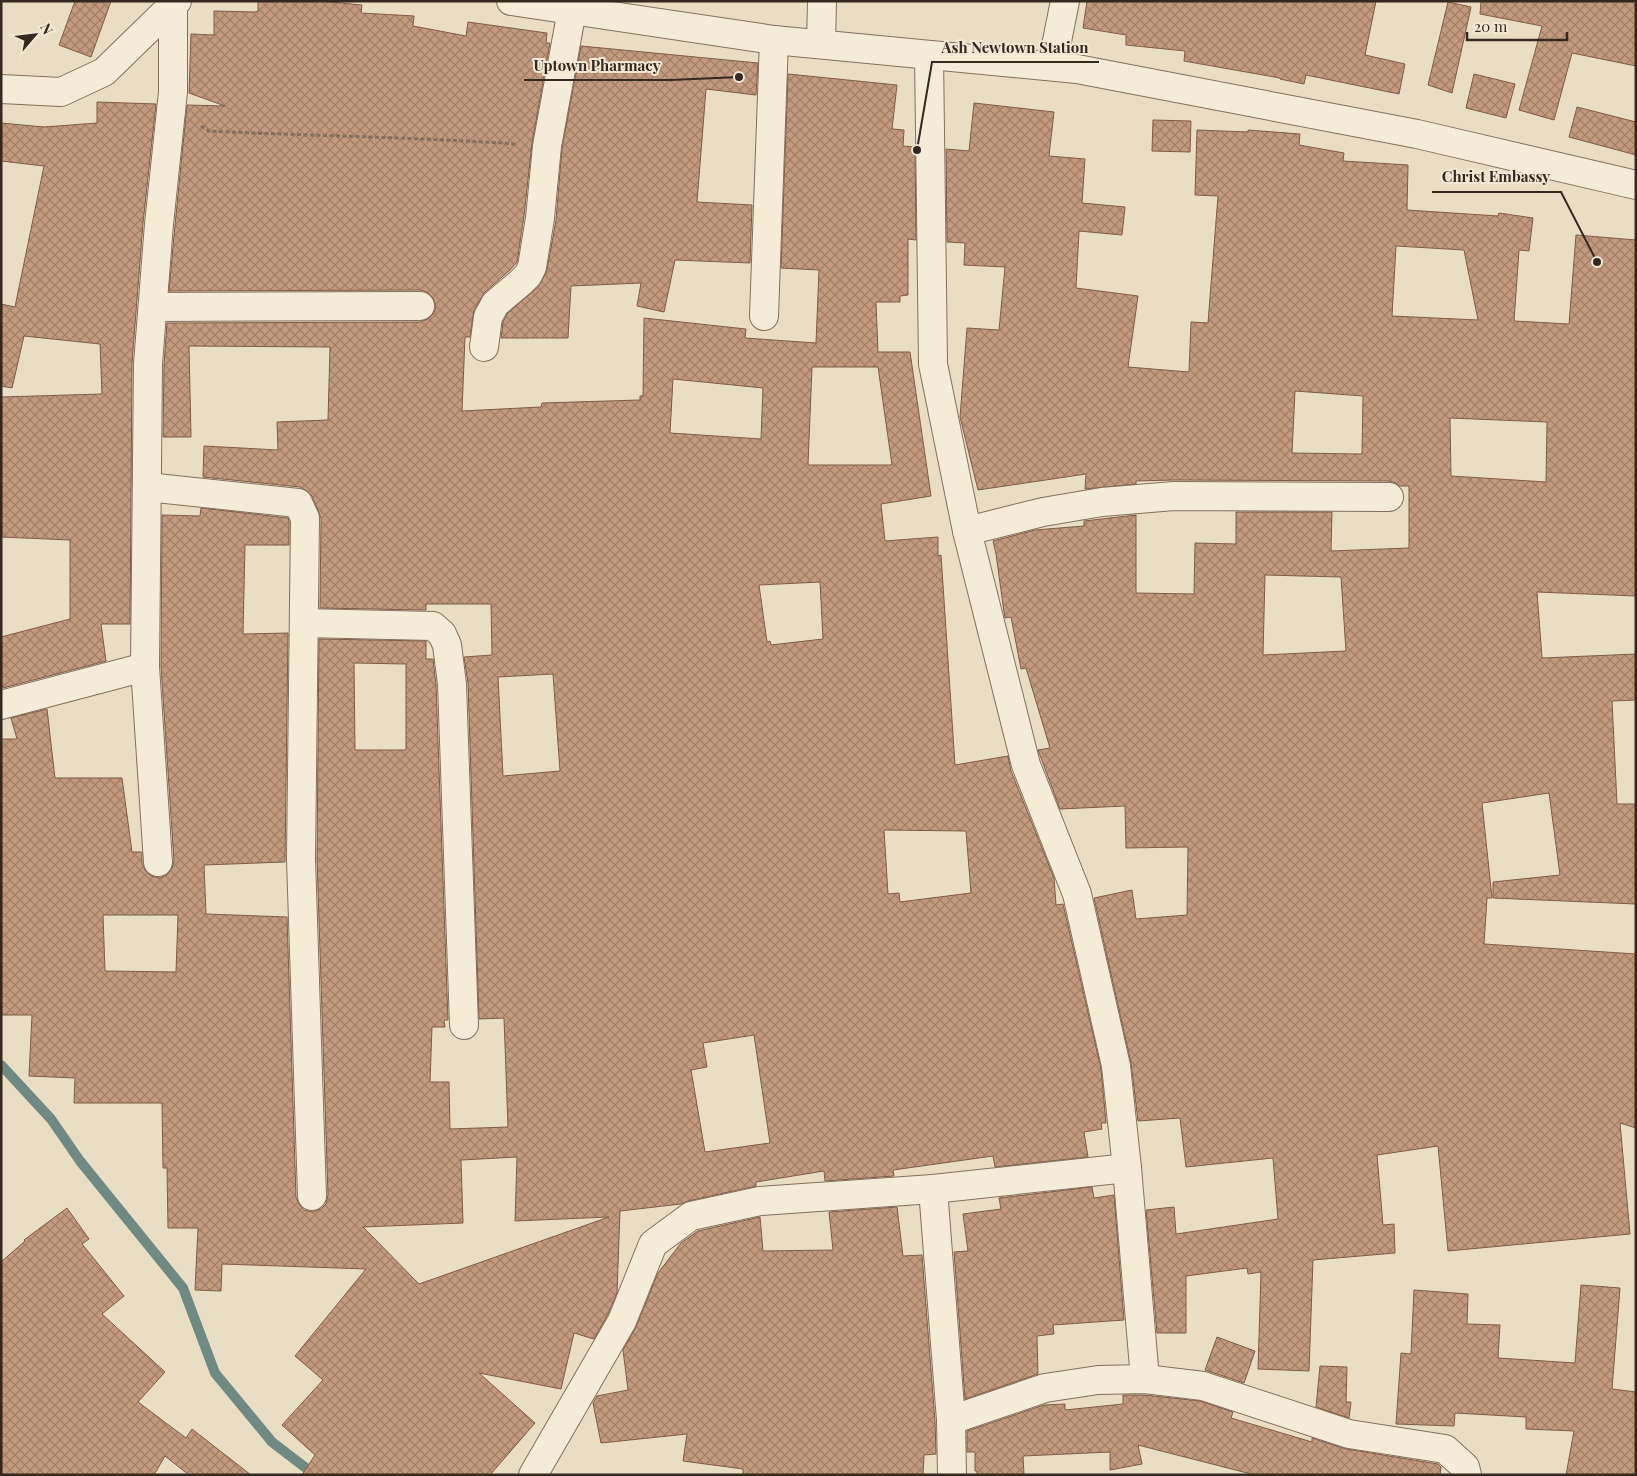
<svg xmlns="http://www.w3.org/2000/svg" width="1637" height="1476" viewBox="0 0 1637 1476" font-family="'Playfair Display',serif">
  <style>
    .lines { fill: none; stroke-linecap: round; stroke-linejoin: round }
    .stream { stroke: #6e8a83; stroke-width: 10 }
    .building { fill: url(#building-cross-hatch); stroke: #7f5b45; fill-rule: evenodd }
    .street-casing { stroke: #82705d; stroke-width: 30 }
    .path { stroke: #82705d; stroke-width: 3; stroke-dasharray: 4 2.5; stroke-linecap: butt }
    .street { stroke: #f5ecd7; stroke-width: 28 }
    .leader { fill: none; stroke: #34291f; stroke-width: 2 }
    .callout-dot { fill: #34291f; stroke: #f2e9d3; stroke-width: 2 }
    .callout-label { font-size: 15px; text-anchor: middle; font-weight: bold; fill: #34291f; stroke: #f2e9d3; stroke-width: 4; stroke-linejoin: round; paint-order: stroke }
  </style>
  <defs>
    <pattern id="building-cross-hatch" width="8" height="8" patternUnits="userSpaceOnUse" patternTransform="scale(1.25)"><rect width="8" height="8" fill="#c49a7e"/><path d="M0 0l8 8M0 8l8-8" fill="none" stroke="#a07e67"/></pattern>
  </defs>
  <rect width="100%" height="100%" fill="#e9dec4"/>
  <g class="lines">
    <polyline class="stream" points="1,1065 51,1119 80,1161 183,1288 215,1373 272,1442 315,1475"/>
  </g>
  <g class="building">
    <polygon points="75,1 111,1 91,57 59,45"/>
    <path d="M258,1H321L362,5L361,13L414,16L413,26L466,36L468,22L547,33L546,43H550L532,143L524,216L517,262L510,270L485,292L474,310L470,337H465L462,411L541,407L542,403L640,400V396H643L644,318L746,329L745,338L816,343L819,270L781,268L788,74L897,85L892,129L904,130L903,146L915,147L916,240L908,239V295L900,296V302H876L878,352H910L931,496L881,504L885,541L938,537V556L941,555L955,765L1008,756L1011,771L1054,878L1056,905L1063,904L1101,1069L1106,1123H1101L1102,1129L1084,1132L1088,1157L995,1167L993,1156L893,1170L894,1176L825,1181L824,1171L756,1182V1186L688,1201L681,1204L620,1211L617,1293L608,1314L594,1339L574,1333L561,1389L479,1373L535,1423L490,1475H302L315,1455L282,1425L323,1380L295,1356L366,1269L222,1264L221,1291L195,1290L198,1228H168L167,1168H163L162,1103H74L75,1078L29,1076L32,1015H1V739H17L11,718L47,709L55,778H122L132,852H142V863L145,870L151,876L160,878L167,875L172,868L174,861L161,667L162,515L200,516L201,508L288,518L289,521V545H245L243,634L288,633L285,862L204,865L206,914L287,917L296,1197L299,1204L304,1210L313,1212L321,1209L326,1204L328,1195L317,859L319,639L426,641V659H433L436,685L448,1020H444L445,1027H432L430,1082H449L450,1129L508,1127L504,1018L479,1019L468,683L464,657L492,655L491,604H426V610L320,608L321,518L312,496L307,491L300,487L203,477L204,446L278,450L277,422L328,420L330,347L189,346L191,437H163L164,365L167,323L420,322L428,319L434,313L436,306L433,298L427,292L420,290L169,291L175,225L187,105L225,106L189,93L191,34L214,35V11L255,12L258,11ZM812,367H878L892,465H808ZM673,379L763,388L761,439L670,433ZM820,582L823,639L771,645L770,641L767,642L759,585ZM354,663L406,664V750H355ZM553,674L560,771L503,776L498,677ZM884,830L966,831L971,893L900,902L899,893L888,894ZM103,915H178L176,972L105,971ZM754,1035L770,1143L705,1152L691,1070L707,1067L703,1043ZM517,1157L515,1221L609,1217L419,1284L363,1227L463,1223L461,1160Z"/>
    <polygon points="1087,1 1376,1 1365,55 1405,64 1399,94 1306,75 1304,84 1280,79 1280,78 1184,61 1185,51 1126,45 1126,35 1083,28"/>
    <polygon points="1481,1 1636,1 1636,66 1572,53 1554,120 1519,110 1542,26 1480,14"/>
    <polygon points="1448,2 1471,7 1452,93 1428,85"/>
    <polygon points="581,46 758,63 756,95 706,89 697,202 752,205 750,263 675,260 664,312 637,306 641,283 571,286 568,338 501,338 503,322 507,314 539,286 547,270 556,220 562,148"/>
    <polygon points="1474,74 1515,84 1506,118 1466,108"/>
    <polygon points="97,102 156,104 143,223 132,363 130,624 101,624 106,661 3,688 1,682 1,637 70,619 70,540 1,537 1,397 102,394 100,344 24,336 12,388 1,386 1,304 15,307 44,166 1,161 1,123 44,127 97,123"/>
    <path d="M974,103L1054,112L1049,156L1085,159L1082,203L1125,207L1122,235L1079,231L1076,288L1138,296L1128,367L1189,372L1191,322L1208,323L1218,196L1195,195L1197,130L1248,132V130L1300,134L1299,145L1344,153L1343,161L1408,165L1407,210L1498,216L1499,213L1533,218L1529,251L1519,250L1514,321L1569,324L1576,235L1636,240V596L1537,592L1542,658L1636,654V700L1612,701L1617,804H1636V904L1493,898V882L1560,875L1549,793L1482,803L1492,898H1487L1484,944L1636,954V1128L1620,1123L1630,1234L1448,1251L1438,1146L1377,1155L1383,1225L1394,1224L1395,1253L1313,1260L1309,1371L1258,1369L1261,1272L1248,1274L1247,1268L1186,1276V1333H1157L1146,1210L1174,1207L1176,1234L1278,1219L1273,1158L1186,1167L1180,1118L1138,1121L1131,1063L1094,898L1132,890L1136,919L1187,915L1188,847L1126,848L1125,806L1060,809L1038,750L1050,748L1026,668L1021,669L1011,617L1005,618L1004,612L996,554L993,541L1035,530L1084,526V521L1136,515V593L1194,594L1195,543L1236,544V512H1332L1331,551L1409,548V486H1399L1396,483L1389,481L1174,480L1136,481V484L1085,489L1086,474L978,490L960,417L967,328L999,330L1005,267L964,265L965,243L947,242L946,149L969,151ZM1396,246L1464,250L1478,320L1392,316ZM1295,391L1363,396L1362,454L1292,453ZM1450,418L1547,422L1546,482L1451,476ZM1265,575L1341,577L1346,651L1263,655Z"/>
    <polygon points="1577,107 1636,122 1636,155 1569,137"/>
    <polygon points="1153,120 1191,121 1190,152 1152,151"/>
    <polygon points="1092,1187 1094,1198 1114,1195 1124,1320 1053,1325 1054,1334 1037,1336 1038,1374 965,1399 954,1252 968,1251 963,1214 1001,1209 999,1198"/>
    <polygon points="897,1207 903,1256 922,1255 935,1421 936,1454 924,1455 923,1475 743,1475 743,1469 683,1461 687,1434 601,1443 593,1403 597,1396 628,1390 623,1350 636,1327 658,1273 681,1243 698,1231 760,1217 763,1251 833,1250 829,1212"/>
    <polygon points="67,1208 89,1239 82,1244 124,1296 102,1314 165,1372 138,1402 186,1438 192,1429 251,1475 189,1475 165,1456 154,1475 1,1475 1,1262 25,1241 24,1240"/>
    <polygon points="1581,1285 1620,1288 1612,1389 1636,1392 1636,1475 1566,1475 1574,1431 1526,1429 1526,1417 1455,1413 1454,1426 1396,1424 1401,1353 1411,1354 1414,1290 1468,1294 1467,1324 1500,1325 1498,1358 1575,1363"/>
    <polygon points="1217,1337 1255,1351 1244,1383 1205,1370"/>
    <polygon points="1320,1366 1347,1367 1346,1402 1351,1402 1349,1418 1316,1407"/>
    <polygon points="1123,1395 1144,1395 1200,1401 1233,1412 1231,1418 1312,1442 1312,1438 1346,1449 1438,1464 1441,1467 1440,1475 1255,1475 1138,1445 1142,1464 1110,1470 1110,1452 1023,1456 1024,1475 977,1475 977,1471 975,1471 975,1452 967,1452 967,1431 1044,1405 1065,1404 1065,1410 1123,1404"/>
  </g>
  <g class="lines">
    <defs>
      <g id="street">
        <polyline points="511,1 774,40 1077,69 1417,134 1636,185"/>
        <polyline points="821,44 822,1"/>
        <polyline points="929,55 933,364 967,531 1026,765 1077,894 1116,1066 1127,1168 1145,1379"/>
        <polyline points="1052,66 1065,1"/>
        <polyline points="1,89 61,92 104,72 177,1"/>
        <polyline points="153,307 420,306"/>
        <polyline points="764,316 774,40"/>
        <polyline points="484,347 488,317 495,304 521,282 528,275 532,267 540,218 547,146 572,10"/>
        <polyline points="147,487 298,503 305,518 301,859 312,1196"/>
        <polyline points="967,531 1043,512 1102,502 1174,496 1389,497"/>
        <polyline points="304,623 433,626 442,634 447,645 452,684 464,1025"/>
        <polyline points="1,705 145,667"/>
        <polyline points="158,862 145,667 148,364 159,224 173,92 173,3 172,1"/>
        <polyline points="933,1189 951,1420 952,1475"/>
        <polyline points="951,1420 1045,1388 1098,1380 1145,1379 1203,1386 1349,1434 1445,1449 1465,1467 1467,1475"/>
        <polyline points="533,1475 622,1321 653,1244 691,1216 760,1201 933,1189 1127,1168"/>
      </g>
    </defs>
    <use href="#street" class="street-casing"/>
    <path class="path" d="M201,126L209,131C311,136 414,137 516,144"/>
    <use href="#street" class="street"/>
  </g>
  <path class="leader" d="M917 150L932 62H1099M739 77L671 80H524M1597 262L1561 192H1432"/>
  <g class="callout-dot">
    <circle cx="917" cy="150" r="5"/>
    <circle cx="739" cy="77" r="5"/>
    <circle cx="1597" cy="262" r="5"/>
  </g>
  <g class="callout-label">
    <text x="1015" y="53">Ash Newtown Station</text>
    <text x="597" y="71">Uptown Pharmacy</text>
    <text x="1496" y="182">Christ Embassy</text>
  </g>
  <rect width="1637" height="1476" fill="none" stroke="#34291f" stroke-width="5"/>
  <g transform="translate(35 35) rotate(62)" stroke="#f2e9d3" stroke-width="4" paint-order="stroke">
  <path d="M0-4L9 19L0 12L-9 19Z" fill="#34291f"/>
  <text y="-8" font-size="14" font-weight="bold" text-anchor="middle" fill="#34291f">N</text>
  </g>
  <path d="M1467 32v8h100v-8" fill="none" stroke="#34291f" stroke-width="2.5"/>
  <text x="1474" y="32" font-size="15" fill="#34291f" stroke="#f2e9d3" stroke-width="4" paint-order="stroke">20 m</text>
</svg>
